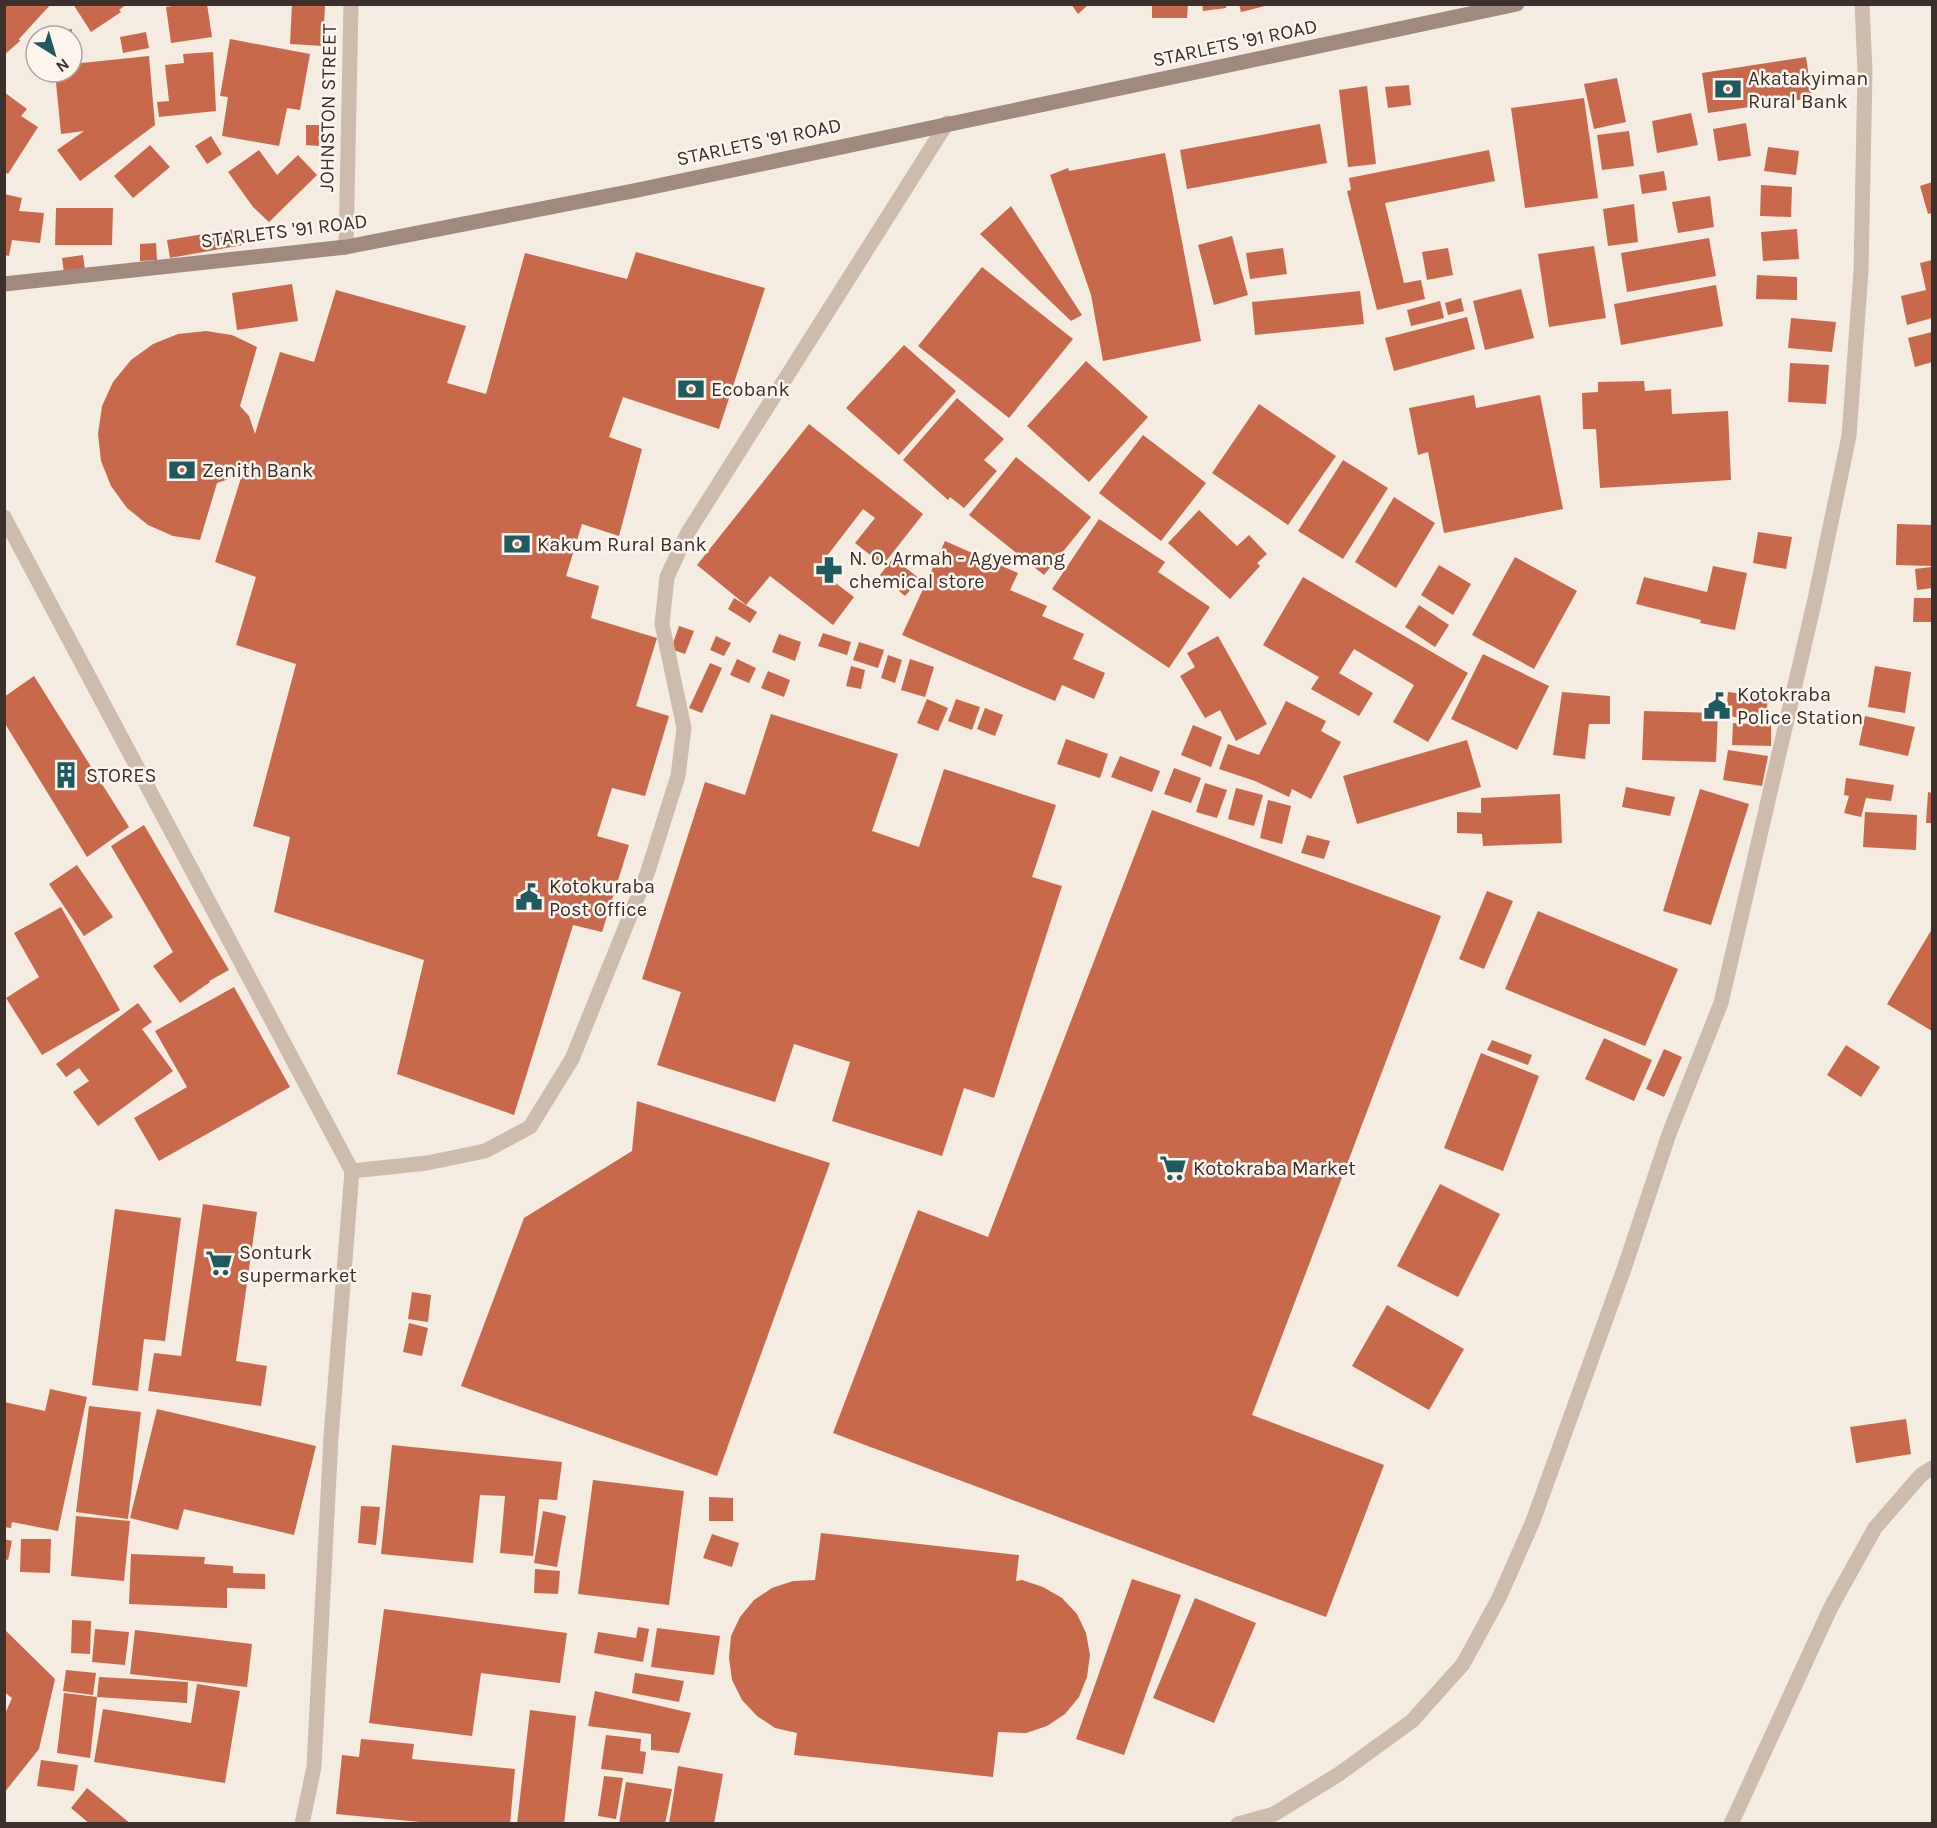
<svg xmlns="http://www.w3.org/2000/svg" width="1937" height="1828" viewBox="0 0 1937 1828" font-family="Karla,sans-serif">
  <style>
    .building { fill: #c8694b }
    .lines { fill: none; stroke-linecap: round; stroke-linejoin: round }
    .street { stroke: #cdbbac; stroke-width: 15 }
    .secondary { stroke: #a18a7d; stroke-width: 15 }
    .labels { text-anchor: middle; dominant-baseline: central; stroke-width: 5; stroke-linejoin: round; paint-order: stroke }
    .street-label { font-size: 20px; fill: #3b302b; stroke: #fbf5ee }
    .poi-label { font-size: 20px; fill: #3b302b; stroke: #fbf5ee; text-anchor: start }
  </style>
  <rect width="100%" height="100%" fill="#f4ebe1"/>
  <g class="building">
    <polygon points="4,4 51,4 19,39 20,41 4,55"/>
    <polygon points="73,4 127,4 119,10 121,12 91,32"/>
    <polygon points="184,4 207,4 212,37 171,43 166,7"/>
    <polygon points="292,4 325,5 323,46 290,44"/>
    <polygon points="1071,4 1089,4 1078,14"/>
    <polygon points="1152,4 1188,4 1187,18 1152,18"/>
    <polygon points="1202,4 1226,4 1226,8 1203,11"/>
    <polygon points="1239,4 1269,4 1269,5 1241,12"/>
    <polygon points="72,29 72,36 49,36 48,33"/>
    <polygon points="146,32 149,48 123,53 120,37"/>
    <polygon points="230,39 310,54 300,110 287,108 279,146 222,136 228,97 220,96"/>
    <polygon points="213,52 216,111 159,117 157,102 169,101 165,65 184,63 183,54"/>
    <polygon points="149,56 155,125 80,181 57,150 84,131 61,134 55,72 72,72 72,64"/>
    <polygon points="1806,57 1812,98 1708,113 1702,73"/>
    <polygon points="1617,78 1626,122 1594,129 1584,84"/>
    <polygon points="1409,85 1411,105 1388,108 1385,87"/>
    <polygon points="1367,86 1376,164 1348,167 1339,90"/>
    <polygon points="4,92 27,109 21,116 38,127 8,174 4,172"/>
    <polygon points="1584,98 1598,198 1525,208 1511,108"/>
    <polygon points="1691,113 1698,145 1657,153 1652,121"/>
    <polygon points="1746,123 1751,156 1718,161 1713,129"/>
    <polygon points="1320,124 1327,163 1187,189 1180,150"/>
    <polygon points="306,125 319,125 319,146 306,145"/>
    <polygon points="1629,131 1634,166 1602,170 1597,135"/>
    <polygon points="211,136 222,154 207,164 195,146"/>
    <polygon points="150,145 170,167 133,198 114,176"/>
    <polygon points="1768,147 1799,151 1796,175 1764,171"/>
    <polygon points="259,150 277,175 298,155 317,175 269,222 253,207 228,172"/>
    <polygon points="1489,150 1495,181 1385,203 1404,283 1421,280 1425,299 1377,310 1347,191 1351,190 1349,178"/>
    <polygon points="1165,153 1201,341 1103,361 1091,295 1050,175 1068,168 1069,171"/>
    <polygon points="1664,171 1667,190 1642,194 1639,175"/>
    <polygon points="1932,182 1932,213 1928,214 1920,186"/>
    <polygon points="1761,185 1792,187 1791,217 1760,216"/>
    <polygon points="4,194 22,198 19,211 44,213 40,243 12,240 9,256 4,255"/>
    <polygon points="1710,196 1714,227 1678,233 1672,202"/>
    <polygon points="1634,204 1638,242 1608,246 1603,209"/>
    <polygon points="1011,206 1082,315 1071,321 980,234"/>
    <polygon points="56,208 113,208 112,245 55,245"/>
    <polygon points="241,228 243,245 170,258 167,240"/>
    <polygon points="1797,229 1799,259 1763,261 1761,232"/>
    <polygon points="1232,236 1248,295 1214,305 1198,245"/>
    <polygon points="1709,238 1716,276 1627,292 1621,253"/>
    <polygon points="156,243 157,260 140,261 140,244"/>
    <polygon points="1594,246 1606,318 1549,327 1538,254"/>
    <polygon points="1283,248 1287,274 1250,279 1246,253"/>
    <polygon points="1448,248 1453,275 1427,280 1422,252"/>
    <polygon points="636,252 765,288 719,429 623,397 609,437 642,449 619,536 582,524 566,576 599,586 591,618 657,638 636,706 669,716 645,796 612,788 597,836 629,845 602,932 573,925 514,1115 397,1074 424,960 274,912 290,837 253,826 296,664 236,645 256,577 215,562 244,468 229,479 217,483 200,540 173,536 148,525 127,508 111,486 101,461 98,434 102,406 113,382 131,360 153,344 178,334 206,331 232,335 257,347 240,406 249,416 255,434 280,352 314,362 336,290 466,326 447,383 486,394 525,253 627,279"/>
    <polygon points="83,255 85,270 64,273 62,258"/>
    <polygon points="1932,260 1932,318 1907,325 1901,296 1926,290 1920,263"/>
    <polygon points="982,267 1073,339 1009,418 918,346"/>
    <polygon points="1757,275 1797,277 1797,300 1756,299"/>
    <polygon points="292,284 298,321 237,330 232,293"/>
    <polygon points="1716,285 1723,326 1621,345 1614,304"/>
    <polygon points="1521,289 1534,338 1485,350 1473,301"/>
    <polygon points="1360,291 1364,324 1255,335 1252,302"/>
    <polygon points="1461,298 1464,311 1448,315 1445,303"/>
    <polygon points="1440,301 1444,318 1411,326 1407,310"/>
    <polygon points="1467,317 1475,349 1394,371 1385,338"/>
    <polygon points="1791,318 1836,322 1832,352 1788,348"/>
    <polygon points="1932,332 1932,362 1915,367 1908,338"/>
    <polygon points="904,345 956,391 899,455 846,408"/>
    <polygon points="1086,361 1148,417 1089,482 1027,426"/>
    <polygon points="1790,363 1829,365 1826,404 1788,402"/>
    <polygon points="1644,381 1645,391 1671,389 1672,414 1728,411 1731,480 1600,488 1596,429 1583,429 1582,393 1598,392 1598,382"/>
    <polygon points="1474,395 1476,408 1540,395 1563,509 1444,533 1428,452 1418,455 1409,408"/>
    <polygon points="957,398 1004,439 984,460 997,471 964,508 950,497 948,500 903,460"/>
    <polygon points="1259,404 1336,456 1288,525 1212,473"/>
    <polygon points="809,424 923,514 883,565 855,543 875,518 863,509 817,569 854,597 833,625 770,576 746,605 697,565"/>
    <polygon points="1143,435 1206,483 1161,541 1099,493"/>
    <polygon points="1016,457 1091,517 1044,575 969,515"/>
    <polygon points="1343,460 1388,488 1343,559 1298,531"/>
    <polygon points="1394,497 1435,523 1396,588 1355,562"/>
    <polygon points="1199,510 1237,546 1249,535 1267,554 1257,563 1260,566 1230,599 1168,543"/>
    <polygon points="1099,519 1165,562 1158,572 1210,607 1169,668 1052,589"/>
    <polygon points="1897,524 1932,525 1932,566 1896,565"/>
    <polygon points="1758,532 1792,537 1786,569 1753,563"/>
    <polygon points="945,541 1018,573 1010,590 1047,606 1042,616 1084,634 1073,659 1105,673 1094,699 1062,685 1055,701 902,635"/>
    <polygon points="1515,557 1577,591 1534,669 1472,635"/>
    <polygon points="893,558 920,579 905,596 880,575"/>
    <polygon points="1439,565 1471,584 1453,615 1421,595"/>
    <polygon points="1713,566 1747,573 1735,630 1700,623 1701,620 1636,604 1644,577 1707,592"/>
    <polygon points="1931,567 1932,588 1917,590 1915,569"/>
    <polygon points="1303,577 1468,673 1428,742 1393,722 1414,685 1354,649 1339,673 1373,693 1359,716 1311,689 1319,677 1263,645"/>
    <polygon points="734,598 757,612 750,623 728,609"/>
    <polygon points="1914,598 1932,598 1932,622 1913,622"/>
    <polygon points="1419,605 1449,625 1435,647 1405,627"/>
    <polygon points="679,626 694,631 685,654 671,649"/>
    <polygon points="823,633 851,642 847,655 818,646"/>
    <polygon points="779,634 801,642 795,661 772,652"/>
    <polygon points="716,636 731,643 724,656 710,650"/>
    <polygon points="1218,636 1267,724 1236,741 1220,710 1205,718 1180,676 1195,667 1187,653"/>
    <polygon points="859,642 884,650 878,668 853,660"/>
    <polygon points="1483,654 1549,686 1517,750 1451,719"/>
    <polygon points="888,655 902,660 895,683 881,678"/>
    <polygon points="737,659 756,668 749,683 730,675"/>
    <polygon points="910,659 934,667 925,697 901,690"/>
    <polygon points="710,663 722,668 702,713 689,708"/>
    <polygon points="851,666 865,670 861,689 846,686"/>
    <polygon points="1875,666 1911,672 1905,713 1868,707"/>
    <polygon points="768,671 790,680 784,697 761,688"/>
    <polygon points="34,676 129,827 87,857 4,722 4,697"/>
    <polygon points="1562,692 1610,696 1610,724 1589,724 1585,759 1553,755"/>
    <polygon points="1728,692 1768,697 1766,720 1726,716"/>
    <polygon points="927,699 948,708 938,731 917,723"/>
    <polygon points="956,699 980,707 972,730 948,721"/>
    <polygon points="1286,701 1326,721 1321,731 1341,742 1311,799 1292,789 1289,797 1255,781 1219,769 1228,744 1259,755"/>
    <polygon points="985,708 1003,715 995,736 977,729"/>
    <polygon points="1644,711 1718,713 1716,762 1642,760"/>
    <polygon points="771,714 898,754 872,831 919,847 944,769 1056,805 1032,877 1062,886 994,1098 964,1088 942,1156 832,1121 850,1062 794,1044 775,1102 657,1065 681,992 642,979 705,782 745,795"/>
    <polygon points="1865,716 1915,727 1908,756 1859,745"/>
    <polygon points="1733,723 1771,725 1771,746 1732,745"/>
    <polygon points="1193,725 1222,737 1211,767 1181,755"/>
    <polygon points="1066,739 1108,754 1100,778 1057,764"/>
    <polygon points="1467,740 1481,787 1357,824 1343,776"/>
    <polygon points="1728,750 1768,756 1762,786 1723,780"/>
    <polygon points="1120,756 1160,771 1152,792 1111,777"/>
    <polygon points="1174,768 1201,778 1191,803 1164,794"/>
    <polygon points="1846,778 1894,785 1891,801 1866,798 1861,817 1844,813 1849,796 1844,795"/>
    <polygon points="1205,783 1227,790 1217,818 1196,812"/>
    <polygon points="1626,787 1675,797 1670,816 1622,807"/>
    <polygon points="1236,788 1263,795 1254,826 1228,819"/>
    <polygon points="1700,789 1749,804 1711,925 1663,911"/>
    <polygon points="1928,792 1932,793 1932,823 1926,823"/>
    <polygon points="1560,794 1562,843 1483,846 1482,834 1457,833 1457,812 1481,813 1481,798"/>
    <polygon points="1268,800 1291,806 1282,844 1260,838"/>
    <polygon points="1152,810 1441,916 1252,1415 1384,1465 1326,1617 833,1433 918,1210 988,1237"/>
    <polygon points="1865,812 1917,815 1916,850 1863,847"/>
    <polygon points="144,825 229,970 209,981 210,982 180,1003 153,966 173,952 111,846"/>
    <polygon points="1307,835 1330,841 1324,859 1301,853"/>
    <polygon points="77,865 113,917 84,936 49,884"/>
    <polygon points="1487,891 1513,901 1484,969 1459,959"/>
    <polygon points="61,907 120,1010 42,1055 6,998 39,977 14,933"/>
    <polygon points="1538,911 1678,969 1645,1046 1505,989"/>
    <polygon points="1932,929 1932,1031 1887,1004"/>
    <polygon points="234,987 290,1087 159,1161 134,1118 187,1087 155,1031"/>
    <polygon points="138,1003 152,1022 142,1029 173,1071 98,1126 73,1092 89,1081 79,1068 66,1077 56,1064"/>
    <polygon points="1604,1038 1652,1060 1634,1101 1585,1079"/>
    <polygon points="1492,1040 1532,1055 1528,1065 1487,1050"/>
    <polygon points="1846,1045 1880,1067 1861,1097 1827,1075"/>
    <polygon points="1664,1049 1682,1057 1664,1097 1646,1089"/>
    <polygon points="1481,1053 1539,1076 1503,1171 1444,1148"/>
    <polygon points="637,1101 830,1163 717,1476 461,1386 524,1218 632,1151"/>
    <polygon points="1440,1184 1500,1214 1458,1297 1397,1266"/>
    <polygon points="203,1204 257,1212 236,1361 267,1366 261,1406 148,1391 154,1353 181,1356"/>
    <polygon points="115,1209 181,1218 165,1341 144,1339 138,1391 92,1385"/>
    <polygon points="412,1292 431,1295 428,1322 408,1319"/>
    <polygon points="1387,1305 1464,1349 1429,1410 1352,1366"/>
    <polygon points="409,1323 428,1328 422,1356 403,1352"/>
    <polygon points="50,1389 87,1397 58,1531 12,1522 11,1528 4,1527 4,1402 45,1411"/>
    <polygon points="89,1406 141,1412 128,1519 76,1512"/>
    <polygon points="157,1409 316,1446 294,1535 184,1509 178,1530 130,1518"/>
    <polygon points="1906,1419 1911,1454 1856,1463 1850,1427"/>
    <polygon points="392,1445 562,1462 557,1500 539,1499 533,1556 500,1553 505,1496 480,1495 473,1563 381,1554"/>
    <polygon points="593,1480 684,1491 669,1605 578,1594"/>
    <polygon points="709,1497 733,1498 733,1521 709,1521"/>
    <polygon points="361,1506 380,1507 376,1545 358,1543"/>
    <polygon points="543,1511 566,1516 557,1567 534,1563"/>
    <polygon points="76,1516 130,1521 124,1581 71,1576"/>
    <polygon points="821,1533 1019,1555 1016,1581 1022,1580 1043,1587 1062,1598 1077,1614 1086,1633 1090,1655 1087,1677 1079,1697 1065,1714 1047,1726 1026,1733 998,1732 993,1777 794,1755 797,1733 775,1728 757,1716 742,1700 732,1680 729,1658 731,1636 740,1617 754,1600 772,1588 793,1581 815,1580"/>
    <polygon points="712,1534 739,1543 732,1567 703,1558"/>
    <polygon points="4,1539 12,1541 8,1560 4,1559"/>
    <polygon points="21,1539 51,1539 50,1573 20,1572"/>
    <polygon points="131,1554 205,1557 204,1564 233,1566 233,1573 265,1574 265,1589 227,1588 227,1608 129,1604"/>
    <polygon points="535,1569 560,1571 558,1594 534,1593"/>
    <polygon points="1132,1579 1181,1595 1124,1755 1076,1739"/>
    <polygon points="1195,1598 1256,1623 1214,1723 1153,1698"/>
    <polygon points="384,1609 567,1633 560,1683 481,1673 472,1736 369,1723"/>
    <polygon points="72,1620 91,1621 90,1654 71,1653"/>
    <polygon points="638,1627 649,1629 643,1662 594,1653 598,1632 636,1638"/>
    <polygon points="657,1628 720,1636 714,1675 651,1667"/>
    <polygon points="4,1629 55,1679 39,1749 4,1793 4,1716 12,1698 4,1692"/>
    <polygon points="95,1629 129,1632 125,1665 92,1662"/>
    <polygon points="135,1630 252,1644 247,1687 130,1674"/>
    <polygon points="66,1670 96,1673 93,1695 63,1691"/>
    <polygon points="635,1673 684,1681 679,1702 632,1693"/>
    <polygon points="99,1677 188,1682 187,1703 97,1697"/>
    <polygon points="197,1684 240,1691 225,1783 94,1762 103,1709 191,1723"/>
    <polygon points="595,1691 691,1713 679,1753 651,1750 651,1734 588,1726"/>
    <polygon points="64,1693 97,1697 90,1758 57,1753"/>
    <polygon points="530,1710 576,1716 564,1824 517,1824"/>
    <polygon points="606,1735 641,1739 640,1751 646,1752 643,1774 601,1769"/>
    <polygon points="361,1739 414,1744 412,1759 515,1769 510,1824 441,1824 336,1814 342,1755 359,1757"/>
    <polygon points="41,1760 78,1765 74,1791 37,1786"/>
    <polygon points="678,1766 723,1774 714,1824 669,1824"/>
    <polygon points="604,1776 623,1778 616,1819 598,1816"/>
    <polygon points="626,1782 672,1789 665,1824 619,1824"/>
    <polygon points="87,1788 131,1824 90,1824 71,1808"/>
  </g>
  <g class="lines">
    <g class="street">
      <polyline points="346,247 351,4"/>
      <polyline points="4,517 352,1171"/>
      <polyline points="302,1824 314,1767 331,1437 352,1171 427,1163 485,1151 530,1127 572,1059 647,874 678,776 684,728 662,624 667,577 687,534 947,123"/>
      <polyline points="1238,1824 1274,1814 1339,1774 1412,1721 1463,1664 1499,1598 1533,1521 1624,1269 1669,1134 1721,1003 1815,599 1849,436 1861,271 1865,71 1862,4"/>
      <polyline points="1731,1824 1831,1607 1875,1528 1921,1475 1932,1468"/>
    </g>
    <polyline class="secondary" points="4,284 346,247 638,190 1517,4"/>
  </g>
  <defs>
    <symbol id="bank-bare" viewBox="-9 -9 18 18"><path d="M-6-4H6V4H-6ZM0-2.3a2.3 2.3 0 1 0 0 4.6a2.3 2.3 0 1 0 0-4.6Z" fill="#1f5a5e" stroke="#fbf5ee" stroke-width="2.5" paint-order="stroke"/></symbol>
    <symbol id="pharmacy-bare" viewBox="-9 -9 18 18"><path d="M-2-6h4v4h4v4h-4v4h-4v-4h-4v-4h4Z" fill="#1f5a5e" stroke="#fbf5ee" stroke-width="2.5" paint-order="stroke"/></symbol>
    <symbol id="civic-bare" viewBox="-9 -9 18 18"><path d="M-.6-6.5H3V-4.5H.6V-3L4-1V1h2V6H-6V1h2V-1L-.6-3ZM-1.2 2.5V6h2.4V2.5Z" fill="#1f5a5e" stroke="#fbf5ee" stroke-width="2.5" paint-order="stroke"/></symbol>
    <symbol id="building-bare" viewBox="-9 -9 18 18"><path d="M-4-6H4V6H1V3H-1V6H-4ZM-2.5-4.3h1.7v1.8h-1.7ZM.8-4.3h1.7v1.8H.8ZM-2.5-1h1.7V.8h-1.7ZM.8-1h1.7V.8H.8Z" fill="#1f5a5e" stroke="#fbf5ee" stroke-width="2.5" paint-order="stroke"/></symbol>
    <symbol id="supermarket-bare" viewBox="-9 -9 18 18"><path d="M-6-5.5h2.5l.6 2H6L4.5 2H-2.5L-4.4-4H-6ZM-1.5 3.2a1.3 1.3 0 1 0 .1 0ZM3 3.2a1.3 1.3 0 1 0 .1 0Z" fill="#1f5a5e" stroke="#fbf5ee" stroke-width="2.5" paint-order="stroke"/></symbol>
  </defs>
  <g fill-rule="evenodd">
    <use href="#bank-bare" x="1709" y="70" width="38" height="38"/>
    <use href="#bank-bare" x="672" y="370" width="38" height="38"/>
    <use href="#bank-bare" x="163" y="451" width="38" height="38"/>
    <use href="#bank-bare" x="498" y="525" width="38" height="38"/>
    <use href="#pharmacy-bare" x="810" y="551" width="38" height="38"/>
    <use href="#civic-bare" x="1698" y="687" width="38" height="38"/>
    <use href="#building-bare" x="47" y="756" width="38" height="38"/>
    <use href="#civic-bare" x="510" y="878" width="38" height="38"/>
    <use href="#supermarket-bare" x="1154" y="1149" width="38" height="38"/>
    <use href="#supermarket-bare" x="200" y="1244" width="38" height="38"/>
  </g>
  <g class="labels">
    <g class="street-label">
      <text transform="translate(1235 43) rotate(-12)">STARLETS '91 ROAD</text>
      <text transform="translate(328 108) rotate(-89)">JOHNSTON STREET</text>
      <text transform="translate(759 142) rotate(-12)">STARLETS '91 ROAD</text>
      <text transform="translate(284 231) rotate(-7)">STARLETS '91 ROAD</text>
    </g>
    <g class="poi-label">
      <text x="1748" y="78">Akatakyiman<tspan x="1748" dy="23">Rural Bank</tspan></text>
      <text x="711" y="389">Ecobank</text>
      <text x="202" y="470">Zenith Bank</text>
      <text x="537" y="544">Kakum Rural Bank</text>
      <text x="849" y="558">N. O. Armah - Agyemang<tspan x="849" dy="23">chemical store</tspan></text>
      <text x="1737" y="694">Kotokraba<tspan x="1737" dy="23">Police Station</tspan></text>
      <text x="86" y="775">STORES</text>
      <text x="549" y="886">Kotokuraba<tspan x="549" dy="23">Post Office</tspan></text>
      <text x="1193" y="1168">Kotokraba Market</text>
      <text x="239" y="1252">Sonturk<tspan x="239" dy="23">supermarket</tspan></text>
    </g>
  </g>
  <rect width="1937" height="1828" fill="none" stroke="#3b302b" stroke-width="12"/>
  <g transform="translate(54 54) rotate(143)"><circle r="28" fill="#fbf5ee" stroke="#aea6a0" stroke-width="1.5"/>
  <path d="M0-4.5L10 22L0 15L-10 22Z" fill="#1f5a5e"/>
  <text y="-9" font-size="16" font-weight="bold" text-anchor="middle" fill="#3b302b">N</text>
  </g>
</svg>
